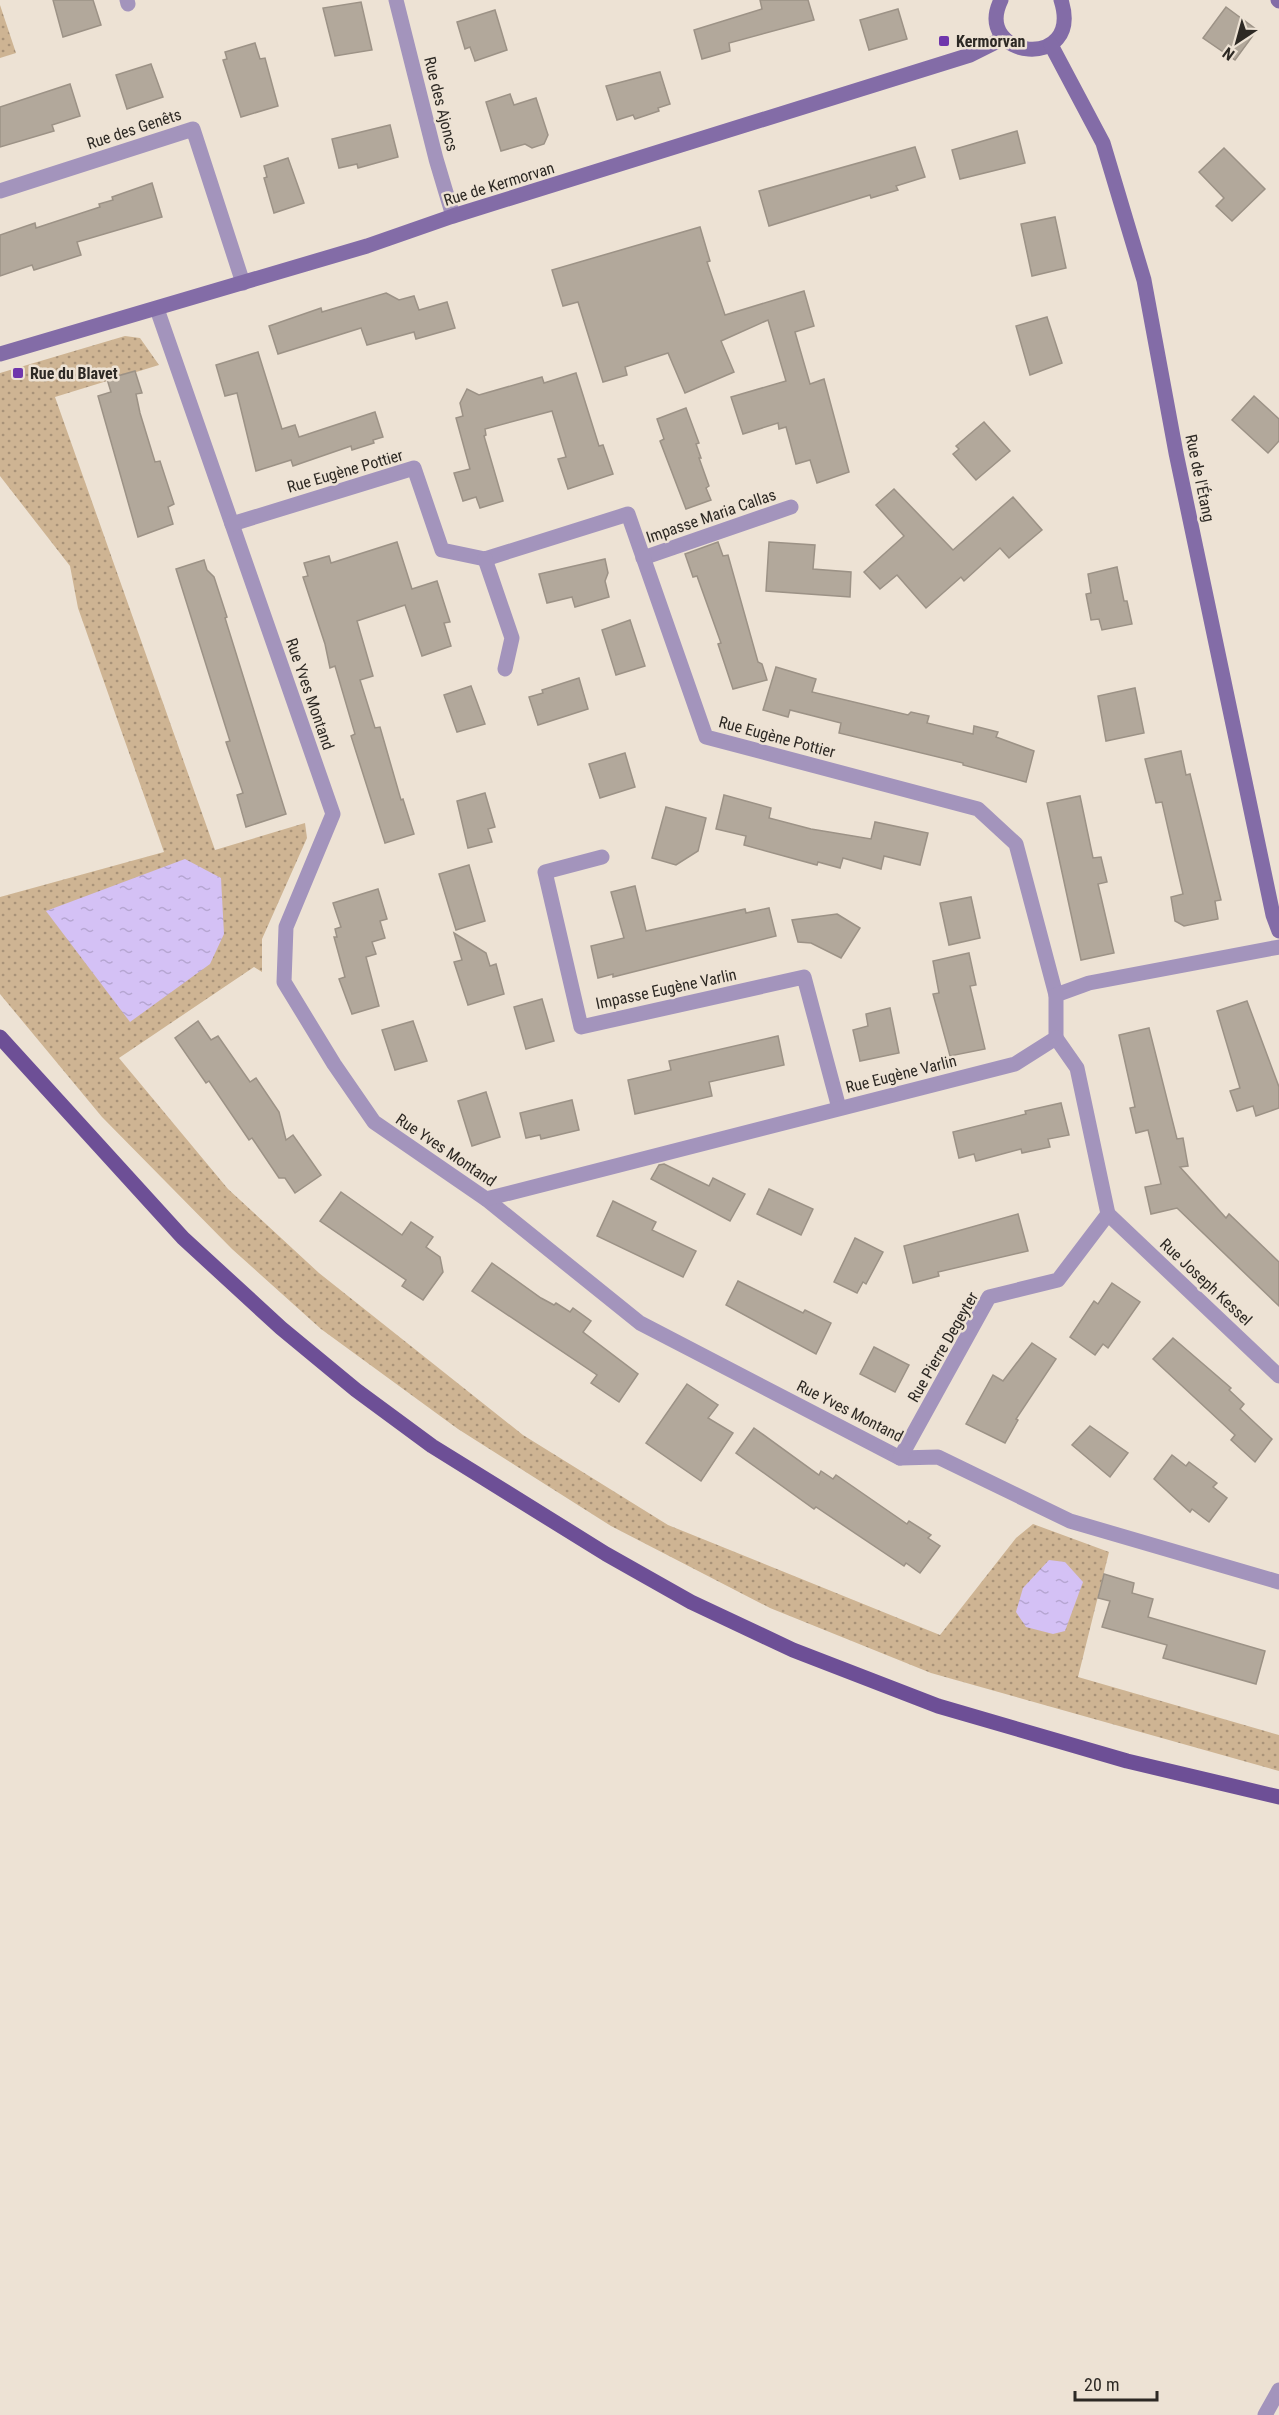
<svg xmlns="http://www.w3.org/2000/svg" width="1279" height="2415" viewBox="0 0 1279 2415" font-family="'Roboto Condensed',sans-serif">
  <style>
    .grass { fill: url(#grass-dots) }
    .water { fill: url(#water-ripples) }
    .building { fill: #b2a89b; stroke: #9c9286; stroke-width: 1.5 }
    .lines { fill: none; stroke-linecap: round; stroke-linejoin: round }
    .lane { stroke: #a394bc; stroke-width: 15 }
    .street { stroke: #a394bc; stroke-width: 15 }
    .secondary { stroke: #836ca7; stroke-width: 15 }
    .primary { stroke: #6d4f96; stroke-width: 15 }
    .poi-dot { fill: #6f36ac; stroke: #ede2d4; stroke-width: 2 }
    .labels { text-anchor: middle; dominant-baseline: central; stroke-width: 5; stroke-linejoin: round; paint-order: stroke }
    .poi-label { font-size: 16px; font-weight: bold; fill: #2d2924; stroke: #ede2d4; text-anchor: start }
    .street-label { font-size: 16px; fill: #2d2924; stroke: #ede2d4 }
  </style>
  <defs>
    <pattern id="grass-dots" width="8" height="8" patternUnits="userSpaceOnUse" patternTransform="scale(1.5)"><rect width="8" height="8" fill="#ceb493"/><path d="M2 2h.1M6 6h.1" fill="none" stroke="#a89278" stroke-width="1.8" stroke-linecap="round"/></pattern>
    <pattern id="water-ripples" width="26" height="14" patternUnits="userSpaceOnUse" patternTransform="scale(1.5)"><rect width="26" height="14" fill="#d4c1f5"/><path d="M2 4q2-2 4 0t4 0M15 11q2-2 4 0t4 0" fill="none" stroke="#b6a6d2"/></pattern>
  </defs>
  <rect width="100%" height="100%" fill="#ede2d4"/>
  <g class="grass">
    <polygon points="0,5 16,53 0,58"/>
    <polygon points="125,336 140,338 159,365 55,397 215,850 305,823 307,838 262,939 262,972 254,967 119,1058 228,1189 319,1273 523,1435 668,1525 940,1635 1016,1538 1033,1524 1109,1552 1078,1677 1279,1735 1279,1771 931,1673 770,1608 611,1526 458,1429 321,1329 232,1249 102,1117 0,994 0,897 164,852 78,608 70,566 0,476 0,373"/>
  </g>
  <g class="water">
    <polygon points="185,859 221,878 224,934 210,964 130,1022 46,911"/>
    <polygon points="1049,1560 1065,1562 1083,1582 1065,1631 1053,1634 1026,1627 1016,1612 1023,1588"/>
  </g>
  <g class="building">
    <polygon points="53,0 93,0 101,25 63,37"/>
    <polygon points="760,0 808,0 814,20 729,43 730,51 702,59 694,30 762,9"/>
    <polygon points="361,2 372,50 335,56 323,8"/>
    <polygon points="1226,7 1257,30 1235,60 1203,38"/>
    <polygon points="898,9 907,39 869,50 860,20"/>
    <polygon points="495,10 507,50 475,61 470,47 465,49 457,22"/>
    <polygon points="255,43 260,59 265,58 278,106 241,117 223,60 227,59 225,52"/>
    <polygon points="151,64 163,97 127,109 116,75"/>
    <polygon points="660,72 670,104 658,108 659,111 635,119 633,115 617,120 606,86"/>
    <polygon points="70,84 80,116 52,125 54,131 0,147 0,107"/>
    <polygon points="510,94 514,105 536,98 548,135 544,144 532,148 525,144 501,151 486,102"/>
    <polygon points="390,125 398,157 358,168 357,164 339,168 332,139"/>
    <polygon points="1017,131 1025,163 960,179 952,150"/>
    <polygon points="915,147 925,177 896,186 898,190 871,198 870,195 769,226 759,191"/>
    <polygon points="1224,148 1265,189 1232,221 1216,206 1224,198 1199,172"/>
    <polygon points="288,158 304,203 274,213 264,178 267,177 264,166"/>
    <polygon points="152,183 162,217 77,242 81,255 34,270 32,265 0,276 0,235 35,223 36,228 100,207 99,204 113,200 112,197"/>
    <polygon points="1055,217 1066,268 1032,276 1021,224"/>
    <polygon points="700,227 710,261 707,262 725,315 804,291 814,326 795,332 810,384 824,379 849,472 817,483 810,460 796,464 786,427 779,429 778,423 743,434 731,397 786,381 768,320 721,341 734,372 685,393 668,353 625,367 627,375 603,382 578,302 563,306 552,270"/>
    <polygon points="386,293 399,300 414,296 419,310 447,302 455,328 416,339 414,332 367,345 361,328 278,354 269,326 321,308 322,312"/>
    <polygon points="1047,317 1062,363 1030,375 1016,326"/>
    <polygon points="258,352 282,429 295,425 299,437 375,412 383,437 373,440 374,443 352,450 351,446 293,466 291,460 256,471 237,393 225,396 216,365"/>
    <polygon points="135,371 142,393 136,394 140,413 155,462 160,461 174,504 168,507 173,524 138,537 98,396 111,392 107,379"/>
    <polygon points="576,373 599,446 603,445 613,474 568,489 558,459 566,457 552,411 485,429 486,435 484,436 503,501 480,508 476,497 463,501 454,473 470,469 456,418 463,416 460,403 467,389 479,395 542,377 544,383"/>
    <polygon points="1254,396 1279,419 1279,441 1268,453 1232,420"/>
    <polygon points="686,408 699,443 696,444 701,458 699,458 709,486 706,488 711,500 686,509 660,441 664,439 657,419"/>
    <polygon points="984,422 1010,451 976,480 953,454 959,449 956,446"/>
    <polygon points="894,489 953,550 1013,497 1042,530 1009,558 1000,548 964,581 961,577 926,608 897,575 880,589 864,572 904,536 876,505"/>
    <polygon points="397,542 412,589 437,581 450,622 444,623 451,646 422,656 405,605 357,621 373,676 360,680 375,728 380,727 401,800 403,799 414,834 385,843 351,736 355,734 335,666 330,668 325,644 303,577 308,576 304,563 329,556 331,563"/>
    <polygon points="718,542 723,556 728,555 758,662 762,664 767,680 733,689 718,644 721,643 697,576 693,577 685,554"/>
    <polygon points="769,542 815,545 813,569 851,572 850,597 766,591"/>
    <polygon points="605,559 608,573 605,581 609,597 575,607 572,597 547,603 539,574"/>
    <polygon points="204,560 207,570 214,577 227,617 225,618 286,814 246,827 237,795 243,793 226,742 230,741 176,569"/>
    <polygon points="1117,567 1124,601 1127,601 1132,624 1102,630 1099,619 1091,620 1086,594 1091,593 1088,574"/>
    <polygon points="630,620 645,666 616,675 602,630"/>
    <polygon points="776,667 816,679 812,692 908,715 911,712 929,716 927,723 973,734 974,726 998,732 996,737 1034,751 1026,782 963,765 963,763 839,733 841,723 790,710 788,717 763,710"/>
    <polygon points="579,678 588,709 538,725 529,697 543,693 542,690"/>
    <polygon points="471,686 485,724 457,732 444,695"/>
    <polygon points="1135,688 1144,733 1106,741 1098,696"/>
    <polygon points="1181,751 1186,775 1190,774 1221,900 1215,901 1218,919 1184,926 1175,921 1171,897 1183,894 1162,802 1156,803 1145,759"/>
    <polygon points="625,753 635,787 600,798 589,764"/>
    <polygon points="485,793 495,827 488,829 492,842 468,848 457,801"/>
    <polygon points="724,795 771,808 769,818 811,829 871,839 875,822 928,833 920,865 884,856 881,869 843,858 840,868 818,862 817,865 744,845 746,836 716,829"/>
    <polygon points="1080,796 1093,858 1101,857 1107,882 1098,884 1114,953 1081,960 1047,803"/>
    <polygon points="666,807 706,818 698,851 676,865 652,858"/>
    <polygon points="469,865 485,921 456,930 439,874"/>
    <polygon points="635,886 646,931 745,909 746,913 769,908 776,936 613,977 613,974 598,978 591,946 624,938 611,892"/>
    <polygon points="378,889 387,919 380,921 385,938 372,942 376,954 366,957 379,1006 352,1014 339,979 345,977 334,937 337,937 335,929 341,927 333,903"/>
    <polygon points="971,897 980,938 949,945 940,903"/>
    <polygon points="837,914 860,928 841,958 811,943 798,942 792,920"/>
    <polygon points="454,933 486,953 490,966 496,964 504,994 468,1005 454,962 462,960"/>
    <polygon points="969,953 976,985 970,986 985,1049 950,1056 933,994 939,993 933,961"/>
    <polygon points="542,999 554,1041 526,1049 514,1007"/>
    <polygon points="1247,1001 1279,1087 1279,1108 1256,1116 1253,1106 1237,1111 1230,1091 1240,1088 1217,1011"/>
    <polygon points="890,1008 899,1053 860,1061 853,1030 868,1026 866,1014"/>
    <polygon points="198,1021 211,1040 218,1036 250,1082 256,1078 279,1112 286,1140 293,1135 321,1175 295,1193 285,1178 279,1178 252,1138 249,1140 209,1081 206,1083 175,1038"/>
    <polygon points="413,1021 427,1061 395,1070 382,1030"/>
    <polygon points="1149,1028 1177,1139 1183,1138 1188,1166 1180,1167 1226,1218 1229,1214 1279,1262 1279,1306 1177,1208 1151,1214 1145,1187 1161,1184 1148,1130 1136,1133 1130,1108 1135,1107 1119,1035"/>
    <polygon points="778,1036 784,1065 709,1082 712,1096 635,1114 628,1080 671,1070 669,1061"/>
    <polygon points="486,1092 500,1137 472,1146 458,1101"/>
    <polygon points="572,1100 579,1130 541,1139 540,1135 526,1138 520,1113"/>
    <polygon points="1061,1103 1069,1135 1048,1139 1050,1147 1022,1153 1021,1149 976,1161 974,1154 959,1158 953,1132 1026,1114 1025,1111"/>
    <polygon points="664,1164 709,1186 713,1178 745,1194 730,1221 651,1179 659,1165"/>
    <polygon points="769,1189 813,1209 801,1235 757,1214"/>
    <polygon points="341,1192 402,1235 411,1222 433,1237 426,1247 440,1257 443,1272 423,1300 402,1286 406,1280 320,1221"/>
    <polygon points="613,1201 656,1222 652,1230 696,1251 683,1277 597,1236"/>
    <polygon points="1018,1214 1028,1251 938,1272 939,1276 913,1283 904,1246"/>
    <polygon points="855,1238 883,1252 866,1284 863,1282 857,1293 834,1282"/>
    <polygon points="492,1263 541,1298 554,1305 556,1303 570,1312 573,1308 591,1321 583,1332 638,1374 619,1402 591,1383 597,1375 472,1291"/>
    <polygon points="738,1281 803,1313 805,1310 831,1323 816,1354 726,1305"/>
    <polygon points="1112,1283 1140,1302 1108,1348 1103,1344 1095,1355 1070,1337 1094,1301 1098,1304"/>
    <polygon points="1173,1338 1231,1388 1229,1390 1244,1404 1240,1409 1272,1439 1255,1462 1231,1440 1235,1435 1153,1359"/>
    <polygon points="1032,1343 1056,1359 1016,1419 1018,1420 1005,1443 966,1424 993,1375 1003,1381"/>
    <polygon points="874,1347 909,1365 895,1392 860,1374"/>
    <polygon points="687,1384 718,1405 708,1418 733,1433 701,1481 646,1443"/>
    <polygon points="1090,1426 1128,1453 1110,1477 1072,1445"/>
    <polygon points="754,1428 819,1475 821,1471 833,1479 836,1475 907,1524 909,1521 931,1535 928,1538 940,1546 920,1573 906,1563 904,1566 816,1507 814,1509 736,1453"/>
    <polygon points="1172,1455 1186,1466 1189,1462 1217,1483 1213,1487 1227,1498 1209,1522 1192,1509 1190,1512 1154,1479"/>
    <polygon points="1104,1574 1134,1583 1132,1593 1153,1599 1148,1617 1265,1651 1256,1684 1163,1658 1167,1645 1102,1627 1110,1601 1098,1598"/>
  </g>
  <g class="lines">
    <g class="lane">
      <polyline points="127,0 128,4"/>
      <polyline points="643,558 791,507"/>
    </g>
    <g class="street">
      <polyline points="396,0 436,159 453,216"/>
      <polyline points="0,191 193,129 243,283"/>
      <polyline points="157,309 333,814 286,927 284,982 334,1064 374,1122 486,1199 640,1323 900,1458 938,1457 1070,1521 1279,1582"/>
      <polyline points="232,524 414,468 442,550 485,559 628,514 706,737 978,809 1016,844 1056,995"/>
      <polyline points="485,559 512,638 505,669"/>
      <polyline points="602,857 545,872 581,1027 804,977 839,1108"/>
      <polyline points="486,1199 1015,1064 1056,1038 1056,995 1089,983 1279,947"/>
      <polyline points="1108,1214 1279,1376"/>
      <polyline points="900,1458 989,1297 1058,1280 1108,1214 1077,1068 1056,1038"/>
      <polyline points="1265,2415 1279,2390"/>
    </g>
    <g class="secondary">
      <path d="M1001,0C972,59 1084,72 1061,0"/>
      <polyline points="1278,0 1279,1"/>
      <polyline points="1051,45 1103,143 1144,280 1176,453 1273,915 1279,931"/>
      <polyline points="0,354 367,246 453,216 970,55 1004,38"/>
    </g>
    <polyline class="primary" points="0,1037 183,1238 281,1328 356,1390 432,1446 606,1554 691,1602 793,1650 938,1706 1127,1761 1279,1797"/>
  </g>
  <g class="poi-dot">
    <rect x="938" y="35" width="12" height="12" rx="3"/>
    <rect x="12" y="367" width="12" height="12" rx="3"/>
  </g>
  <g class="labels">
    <g class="poi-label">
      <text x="956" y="41">Kermorvan</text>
      <text x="30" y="373">Rue du Blavet</text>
    </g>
    <g class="street-label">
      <text transform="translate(441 104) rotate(76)">Rue des Ajoncs</text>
      <text transform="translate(134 129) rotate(-18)">Rue des Genêts</text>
      <text transform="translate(499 184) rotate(-17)">Rue de Kermorvan</text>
      <text transform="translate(345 471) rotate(-16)">Rue Eugène Pottier</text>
      <text transform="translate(1200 478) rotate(78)">Rue de l'Étang</text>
      <text transform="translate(711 516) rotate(-19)">Impasse Maria Callas</text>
      <text transform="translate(310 694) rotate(71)">Rue Yves Montand</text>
      <text transform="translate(777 737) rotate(15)">Rue Eugène Pottier</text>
      <text transform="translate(666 989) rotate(-12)">Impasse Eugène Varlin</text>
      <text transform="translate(901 1074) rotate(-14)">Rue Eugène Varlin</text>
      <text transform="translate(446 1150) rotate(34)">Rue Yves Montand</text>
      <text transform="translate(1206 1282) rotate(43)">Rue Joseph Kessel</text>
      <text transform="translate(943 1347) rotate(-60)">Rue Pierre Degeyter</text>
      <text transform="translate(850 1411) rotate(27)">Rue Yves Montand</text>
    </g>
  </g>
  <g transform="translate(1237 42) rotate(216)" stroke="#ede2d4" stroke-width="4.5" paint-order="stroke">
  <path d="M0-4.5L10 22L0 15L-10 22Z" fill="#2d2924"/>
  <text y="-9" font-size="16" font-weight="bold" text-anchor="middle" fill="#2d2924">N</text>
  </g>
  <path d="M1075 2391v9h82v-9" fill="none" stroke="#2d2924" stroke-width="3"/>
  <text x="1084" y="2391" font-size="18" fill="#2d2924" stroke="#ede2d4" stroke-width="4.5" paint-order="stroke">20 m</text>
</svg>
